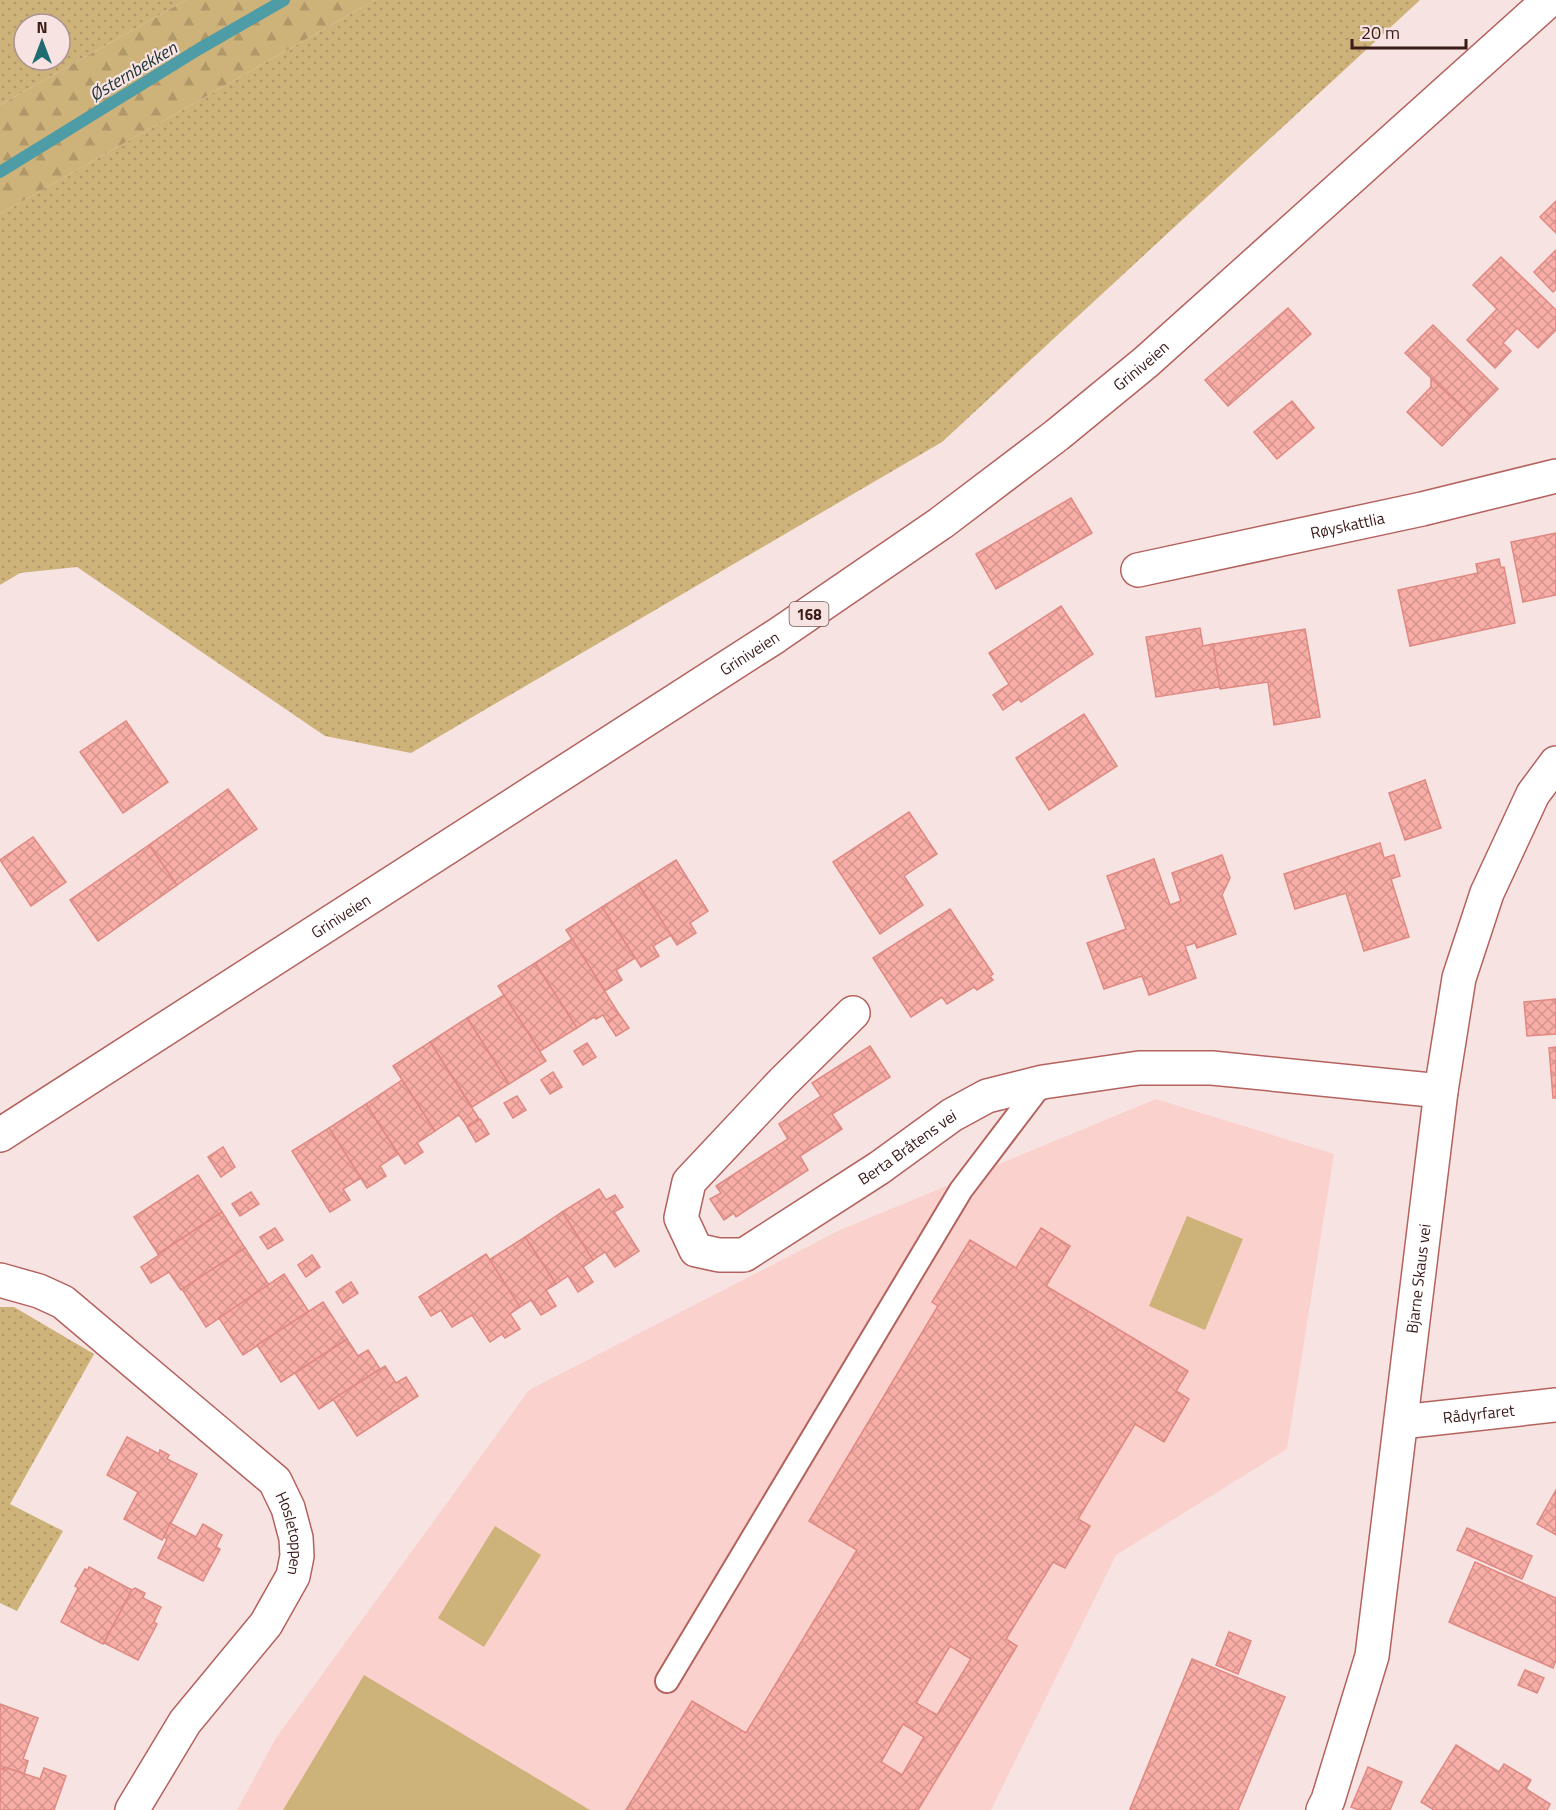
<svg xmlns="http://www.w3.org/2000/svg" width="1556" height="1810" viewBox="0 0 1556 1810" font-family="'Titillium Web',sans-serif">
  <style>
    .built { fill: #fad1cd }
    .grass { fill: url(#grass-dots); fill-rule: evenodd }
    .forest { fill: url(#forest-firs) }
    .pitch { fill: #cdb27a }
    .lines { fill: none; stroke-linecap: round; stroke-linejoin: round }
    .stream { stroke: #4e9ca5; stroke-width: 12 }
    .building { fill: url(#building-cross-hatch); stroke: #df8982; stroke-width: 1.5; fill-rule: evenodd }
    .service-casing { stroke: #b4625d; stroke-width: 26 }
    .minor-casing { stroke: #b4625d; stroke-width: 36 }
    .primary-casing { stroke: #b4625d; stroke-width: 36 }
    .service { stroke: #fff; stroke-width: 22 }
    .minor { stroke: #fff; stroke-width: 33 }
    .primary { stroke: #fff; stroke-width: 33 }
    .labels { text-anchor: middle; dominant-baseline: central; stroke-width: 4.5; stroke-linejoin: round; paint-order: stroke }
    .shield { fill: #f7e4e2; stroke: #735755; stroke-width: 1.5 }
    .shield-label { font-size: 15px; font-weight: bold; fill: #3b1a18 }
    .street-label { font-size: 16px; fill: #3b1a18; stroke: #f7e4e2 }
    .water-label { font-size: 18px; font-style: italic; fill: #1e3436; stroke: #f7e4e2 }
  </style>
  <defs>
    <pattern id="grass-dots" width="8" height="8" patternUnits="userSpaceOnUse" patternTransform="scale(1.5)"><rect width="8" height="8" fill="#cdb27a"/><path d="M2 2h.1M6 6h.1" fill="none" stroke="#b19869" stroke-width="1.8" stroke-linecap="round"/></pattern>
    <pattern id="forest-firs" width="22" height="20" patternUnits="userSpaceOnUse" patternTransform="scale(1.5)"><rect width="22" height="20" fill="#cdb27a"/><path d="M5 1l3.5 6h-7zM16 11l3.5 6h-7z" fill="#b19869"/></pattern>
    <pattern id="building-cross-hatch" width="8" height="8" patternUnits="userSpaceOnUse" patternTransform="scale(1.5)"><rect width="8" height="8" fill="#f8ada7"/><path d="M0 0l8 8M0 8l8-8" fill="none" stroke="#d6948f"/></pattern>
  </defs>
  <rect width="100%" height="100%" fill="#f7e4e2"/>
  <polygon class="built" points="1156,1099 1334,1154 1287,1449 1116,1555 991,1810 237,1810 276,1738 529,1390 840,1230"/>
  <g class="grass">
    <path d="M0,0H186L0,105ZM24,24H60V60H24Z"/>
    <polygon points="375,0 1420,0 942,442 411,753 325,736 77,567 20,573 0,585 0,214"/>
    <polygon points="0,1307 14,1307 94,1354 10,1504 63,1531 17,1611 0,1603"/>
  </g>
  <polygon class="forest" points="186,0 375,0 0,214 0,105"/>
  <g class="pitch">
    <polygon points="1187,1216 1243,1239 1205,1330 1149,1306"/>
    <polygon points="495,1526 541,1555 484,1647 438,1618"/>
    <polygon points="364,1675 590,1810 283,1810"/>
  </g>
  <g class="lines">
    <polyline class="stream" points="0,172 199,49 284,0"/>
  </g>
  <g class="building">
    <polygon points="1556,201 1556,233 1540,217"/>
    <polygon points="1556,250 1556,289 1553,292 1534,272"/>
    <polygon points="1501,257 1556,310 1556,330 1538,348 1517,328 1503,343 1511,351 1495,368 1467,340 1497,309 1473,285"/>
    <polygon points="1288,308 1311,334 1228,406 1205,380"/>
    <polygon points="1433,325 1498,389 1471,416 1405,353"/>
    <polygon points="1431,378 1471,416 1442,446 1407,412 1431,387"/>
    <polygon points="1292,401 1314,428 1277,459 1254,432"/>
    <polygon points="1071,498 1092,533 996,589 976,554"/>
    <polygon points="1556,533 1556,595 1523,602 1511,542"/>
    <polygon points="1499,559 1501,568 1504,567 1515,623 1410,646 1398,590 1478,573 1476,564"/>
    <polygon points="1061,606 1093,654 1021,702 1019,699 1003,710 993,695 1009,684 989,653"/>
    <polygon points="1200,628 1203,646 1213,644 1220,687 1156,697 1146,637"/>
    <polygon points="1305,629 1320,717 1274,725 1268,682 1220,689 1213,644"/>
    <polygon points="1084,714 1117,766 1049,810 1016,758"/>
    <polygon points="126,721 168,782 123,813 80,752"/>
    <polygon points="1425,780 1441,828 1405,840 1389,793"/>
    <polygon points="228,789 257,829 177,885 149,845"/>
    <polygon points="909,812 937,854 904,876 923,905 880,934 833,862"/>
    <polygon points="33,837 66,882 31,906 0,860"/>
    <polygon points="1380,843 1384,858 1394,855 1400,876 1391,879 1409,937 1364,951 1346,893 1295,909 1284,874"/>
    <polygon points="149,845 177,885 98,941 70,900"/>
    <polygon points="1222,855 1230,878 1222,895 1236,934 1197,948 1195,943 1185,946 1196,978 1149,995 1142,976 1104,989 1087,943 1126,929 1107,876 1154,859 1170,905 1181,901 1172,873"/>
    <polygon points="676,860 708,911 690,923 696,933 677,945 638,884"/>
    <polygon points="638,884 671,935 653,946 659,956 641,967 602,907"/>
    <polygon points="602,907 635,958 616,970 622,980 605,991 566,930"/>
    <polygon points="950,909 993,974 990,976 993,980 977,990 974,987 947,1004 942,997 911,1017 873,958"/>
    <polygon points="572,939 619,1014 607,1022 603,1015 596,1019 594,1017 577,1028 535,963"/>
    <polygon points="535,963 577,1028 540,1051 498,986"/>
    <polygon points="504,995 546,1061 509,1084 467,1018"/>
    <polygon points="1556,999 1556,1034 1527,1036 1524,1002"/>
    <polygon points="619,1014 629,1028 616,1036 607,1022"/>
    <polygon points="467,1018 509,1084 472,1107 430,1042"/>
    <polygon points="430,1042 479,1119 467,1126 459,1115 435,1131 393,1066"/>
    <polygon points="587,1043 596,1057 583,1065 574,1051"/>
    <polygon points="870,1046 890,1077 832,1114 842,1129 800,1156 808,1170 736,1217 734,1213 724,1220 710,1199 721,1193 716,1186 788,1139 779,1124 821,1096 812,1083"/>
    <polygon points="1556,1047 1556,1098 1553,1098 1549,1048"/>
    <polygon points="553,1072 562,1087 550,1094 541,1080"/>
    <polygon points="402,1080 435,1131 417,1143 423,1152 405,1164 366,1104"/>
    <polygon points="517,1096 526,1110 513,1118 504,1103"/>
    <polygon points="366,1104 398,1154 380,1166 386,1176 367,1188 329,1128"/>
    <polygon points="480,1119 489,1134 476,1142 467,1127"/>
    <polygon points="329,1128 361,1178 343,1189 350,1200 330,1212 292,1151"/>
    <polygon points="223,1147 235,1167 221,1177 208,1157"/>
    <polygon points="198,1175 222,1212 158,1254 134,1217"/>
    <polygon points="599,1189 606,1200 615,1195 623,1207 614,1212 639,1251 615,1267 605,1252 593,1260 562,1212"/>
    <polygon points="251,1192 259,1204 240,1216 232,1204"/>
    <polygon points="222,1212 245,1248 181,1290 169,1272 151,1283 141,1267 159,1255 158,1254"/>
    <polygon points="562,1212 593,1260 583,1267 593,1282 578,1292 568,1276 556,1284 525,1237"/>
    <polygon points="275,1228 283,1240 268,1249 260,1237"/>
    <path d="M1041,1228L1070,1246L1046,1286L1188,1371L1176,1391L1189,1399L1164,1442L1135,1424L1078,1519L1090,1526L1065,1568L1053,1562L1006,1639L1017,1646L918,1810H626L692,1701L746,1733L857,1550L809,1521L938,1306L932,1302L970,1240L1016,1268ZM950,1646L971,1659L937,1715L916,1703ZM903,1724L924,1737L902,1775L881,1762Z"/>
    <polygon points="525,1237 556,1284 546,1290 556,1306 541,1315 531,1300 520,1307 489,1260"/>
    <polygon points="245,1248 269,1285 206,1327 182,1289"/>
    <polygon points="486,1254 520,1307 510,1314 520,1329 505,1338 502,1334 490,1342 472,1315 452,1327 441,1310 431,1316 419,1297"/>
    <polygon points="312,1255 320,1267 306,1277 298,1265"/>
    <polygon points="284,1274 309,1312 243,1355 219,1318"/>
    <polygon points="351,1282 358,1293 343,1303 336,1292"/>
    <polygon points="323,1302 347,1339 281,1382 257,1345"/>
    <polygon points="347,1339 358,1356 368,1350 380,1369 319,1409 295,1373"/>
    <polygon points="385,1366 396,1383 406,1377 418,1396 357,1436 333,1399"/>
    <polygon points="127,1437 159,1454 160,1450 169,1455 167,1459 197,1474 162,1540 124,1519 138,1492 107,1475"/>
    <polygon points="1556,1490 1556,1535 1537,1524"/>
    <polygon points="170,1523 196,1537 203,1524 222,1535 216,1547 220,1549 203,1581 158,1558 167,1539 164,1537"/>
    <polygon points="1467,1528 1532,1556 1522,1579 1457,1550"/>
    <polygon points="1475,1562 1556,1598 1556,1660 1553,1668 1449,1622"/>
    <polygon points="89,1567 132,1590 103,1644 61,1622 78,1588 75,1586 85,1569 88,1570"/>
    <polygon points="135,1588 145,1593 143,1598 161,1607 154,1622 157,1624 138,1660 104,1643 132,1590"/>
    <polygon points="1229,1632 1251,1641 1238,1674 1216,1665"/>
    <polygon points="1192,1659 1285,1697 1238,1810 1132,1810 1130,1809"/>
    <polygon points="1525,1670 1544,1678 1537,1693 1518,1685"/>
    <polygon points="0,1704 38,1718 23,1759 28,1761 24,1774 4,1767 4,1770 0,1768"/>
    <polygon points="1456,1745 1499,1772 1504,1764 1531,1780 1526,1789 1550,1804 1547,1810 1434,1810 1421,1802"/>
    <polygon points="4,1767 40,1779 44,1768 66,1776 54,1810 0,1810 0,1768 4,1770"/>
    <polygon points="1368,1767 1402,1782 1390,1810 1359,1810 1351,1807"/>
  </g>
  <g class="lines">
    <defs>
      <polyline id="service" points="667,1681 961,1190 1043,1082"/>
      <g id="minor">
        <path id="s1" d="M1138,570L1422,509L1556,476"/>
        <path id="s2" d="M853,1013L783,1082L689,1182L681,1218L696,1250L719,1255H744L879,1168L952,1115L987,1096L1043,1082L1139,1068H1212L1441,1091"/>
        <path id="s3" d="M0,1280L39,1291L63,1302L275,1481L288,1508L296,1538L297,1556L293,1576L266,1624L185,1722L132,1810"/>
        <path id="s4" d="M1401,1422L1556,1405"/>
        <path id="s5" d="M1323,1810L1328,1800L1372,1656L1441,1091L1459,978L1487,893L1533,794L1556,763"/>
      </g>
      <g id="primary">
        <path id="s6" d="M0,1135L776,636L941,523L1057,435L1146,362L1549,0"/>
      </g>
    </defs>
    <use href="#service" class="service-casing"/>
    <use href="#minor" class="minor-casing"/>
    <use href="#primary" class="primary-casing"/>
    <use href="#service" class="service"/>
    <use href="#minor" class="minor"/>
    <use href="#primary" class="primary"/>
  </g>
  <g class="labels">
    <rect class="shield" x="789.5" y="602" width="39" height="24" rx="4.5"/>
    <g class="shield-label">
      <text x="809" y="614">168</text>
    </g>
    <g class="street-label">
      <text stroke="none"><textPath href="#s6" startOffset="1377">Griniveien</textPath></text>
      <text stroke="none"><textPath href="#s1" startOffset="214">Røyskattlia</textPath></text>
      <text stroke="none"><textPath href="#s6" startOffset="891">Griniveien</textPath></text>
      <text stroke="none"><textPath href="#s6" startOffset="405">Griniveien</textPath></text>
      <text stroke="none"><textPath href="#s2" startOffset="552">Berta Bråtens vei</textPath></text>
      <text stroke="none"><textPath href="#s5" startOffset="542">Bjarne Skaus vei</textPath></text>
      <text stroke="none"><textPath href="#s4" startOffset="78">Rådyrfaret</textPath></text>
      <text stroke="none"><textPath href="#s3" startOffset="400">Hosletoppen</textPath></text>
    </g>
    <g class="water-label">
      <text transform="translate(133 71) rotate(-31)">Østernbekken</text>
    </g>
  </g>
  <g transform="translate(42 42)"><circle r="28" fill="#f7e4e2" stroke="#ac9391" stroke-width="1.5"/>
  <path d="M0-4.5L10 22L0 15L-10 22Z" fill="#1f6b72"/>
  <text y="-9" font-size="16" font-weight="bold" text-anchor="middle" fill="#3b1a18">N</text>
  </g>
  <path d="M1352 39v9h114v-9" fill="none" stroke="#3b1a18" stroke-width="3"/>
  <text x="1361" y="39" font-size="18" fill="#3b1a18" stroke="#f7e4e2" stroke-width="4.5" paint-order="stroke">20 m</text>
</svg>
